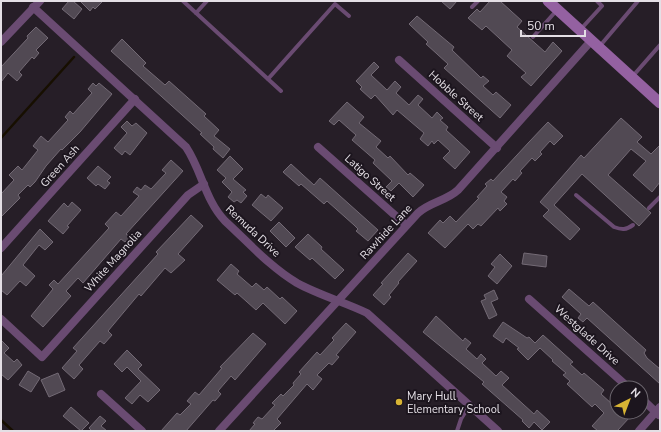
<svg xmlns="http://www.w3.org/2000/svg" width="661" height="432" viewBox="0 0 661 432" font-family="'Nunito Sans',sans-serif">
  <style>
    .lines { fill: none; stroke-linecap: round; stroke-linejoin: round }
    .stream { stroke: #170f00; stroke-width: 2.5 }
    .building { fill: #514953; stroke: #736a75 }
    .service { stroke: #6a4b72; stroke-width: 4 }
    .minor { stroke: #6a4b72; stroke-width: 8 }
    .secondary { stroke: #9461a1; stroke-width: 11 }
    .poi-dot { fill: #d8b434; stroke: #1c151e; stroke-width: 1.5 }
    .labels { text-anchor: middle; dominant-baseline: central; stroke-width: 4; stroke-linejoin: round; paint-order: stroke }
    .street-label { font-size: 11px; fill: #e4dfe5; stroke: #1c151e }
    .poi-label { font-size: 11px; fill: #e4dfe5; stroke: #1c151e; text-anchor: start }
  </style>
  <rect width="100%" height="100%" fill="#261e27"/>
  <g class="lines">
    <g class="stream">
      <polyline points="1,138 74,57"/>
      <polyline points="1,420 13,431"/>
    </g>
  </g>
  <g class="building">
    <polygon points="69,1 73,1 82,9 74,19 62,9"/>
    <polygon points="80,1 103,1 95,9 93,7 90,11"/>
    <polygon points="441,1 457,1 450,9"/>
    <polygon points="490,1 500,1 522,21 517,27 545,52 553,42 562,51 531,86 521,77 526,73 507,56 512,50 486,26 482,30 468,18 477,9 480,12"/>
    <polygon points="417,16 454,47 452,50 481,78 483,76 489,81 483,86 493,95 496,92 511,105 500,118 444,68 448,64 426,44 428,42 409,24"/>
    <polygon points="36,27 48,38 36,50 39,53 34,59 32,57 19,72 22,75 17,81 8,73 1,82 1,67 28,38 27,36"/>
    <polygon points="122,39 146,63 143,66 165,85 169,81 206,114 204,116 219,130 214,136 230,149 223,158 213,149 214,147 200,134 202,133 111,51"/>
    <polygon points="374,62 379,67 371,75 387,90 395,81 401,87 396,93 409,105 418,95 423,99 418,105 432,118 437,112 443,118 440,120 448,127 446,130 470,152 455,169 443,158 450,151 438,140 434,144 432,141 428,146 420,139 424,133 397,110 393,115 375,95 371,99 360,89 362,87 356,81"/>
    <polygon points="93,83 96,86 99,83 112,94 80,132 62,150 61,149 46,166 35,182 30,187 28,185 18,195 20,198 1,217 1,194 14,180 9,175 18,166 22,170 38,150 33,146 41,136 48,142 68,120 65,117 70,111 73,114 92,93 88,89"/>
    <polygon points="347,102 364,117 359,123 381,141 376,147 388,158 390,156 408,175 410,173 424,185 413,197 399,183 391,191 386,187 392,181 373,163 375,160 352,140 356,135 339,120 334,125 329,121"/>
    <polygon points="621,118 642,137 637,142 651,154 660,145 660,182 652,192 633,175 646,161 631,149 608,175 651,213 639,226 582,174 554,205 580,229 570,240 543,216 549,210 540,202 581,155 584,158"/>
    <polygon points="127,121 132,126 136,123 147,133 130,155 125,151 122,155 114,148 127,133 121,127"/>
    <polygon points="548,122 563,136 554,145 550,141 540,152 542,154 535,161 532,158 520,171 522,173 515,181 513,179 501,192 507,197 504,201 507,204 500,211 498,208 481,226 478,224 473,229 468,224 445,248 428,233 440,220 443,223 450,216 456,222 479,198 477,197 487,186 485,184 491,179 493,181 529,142"/>
    <polygon points="230,156 243,169 233,179 246,190 243,192 247,196 241,203 237,200 234,202 228,197 232,192 222,182 226,178 217,170"/>
    <polygon points="171,160 183,171 126,234 130,237 125,242 121,239 83,283 78,278 66,291 71,296 43,327 31,316 53,289 49,285 54,280 58,284 109,228 105,224 116,212 121,216 139,196 133,192 137,187 141,190 145,185 151,189 166,173 162,170"/>
    <polygon points="291,164 314,185 320,178 378,230 368,241 356,231 358,229 354,225 327,201 324,204 301,184 299,186 283,172"/>
    <polygon points="98,166 111,177 107,181 110,183 105,189 98,184 96,186 87,178"/>
    <polygon points="261,194 266,198 268,195 283,208 271,221 252,205"/>
    <polygon points="72,202 81,210 67,226 69,227 63,234 48,221 64,203 68,207"/>
    <polygon points="191,215 203,226 178,254 185,260 171,273 165,268 141,296 139,294 108,331 112,335 104,344 100,341 79,365 83,369 74,379 62,368 77,351 73,348 158,254 156,252"/>
    <polygon points="279,222 295,238 286,247 270,231"/>
    <polygon points="40,229 53,242 45,250 39,245 23,265 35,276 26,286 20,281 7,295 1,290 1,276"/>
    <polygon points="308,234 322,247 321,249 344,270 335,279 312,258 310,260 295,247"/>
    <polygon points="408,253 417,261 398,282 399,283 389,295 391,297 384,305 373,295 383,284 381,283"/>
    <polygon points="524,253 547,256 546,267 522,264"/>
    <polygon points="500,254 512,266 497,284 488,276 495,267 491,264"/>
    <polygon points="231,264 239,271 237,274 252,287 256,283 264,290 267,287 280,299 282,297 297,311 285,324 263,303 256,310 237,293 235,295 217,280"/>
    <polygon points="569,289 589,306 593,302 646,350 644,353 647,358 660,369 660,384 587,318 583,322 578,318 581,314 562,297"/>
    <polygon points="494,290 498,299 491,302 497,315 489,319 481,301 486,299 484,295"/>
    <polygon points="436,316 463,341 465,338 471,343 466,349 477,359 481,354 486,359 482,363 496,376 501,371 509,378 502,385 534,414 537,410 550,422 542,430 534,422 529,428 522,421 523,420 482,384 484,382 423,332"/>
    <polygon points="503,322 527,338 529,337 535,343 543,335 573,362 570,364 582,375 584,373 604,390 601,394 612,404 617,399 617,412 625,412 630,417 617,431 598,431 592,426 604,413 595,404 592,407 567,384 570,381 563,375 566,373 552,361 553,360 540,348 528,360 517,349 519,348 506,338 503,343 493,336"/>
    <polygon points="346,323 356,332 336,355 339,357 332,365 329,363 317,375 322,379 313,390 307,384 277,419 281,423 273,431 249,431 255,424 253,423 258,417 262,419 275,405 272,403 281,394 283,396 294,385 293,383 301,374 299,372 317,352 320,355 334,340 332,338"/>
    <polygon points="253,333 266,344 235,380 231,376 218,391 221,394 215,401 213,400 186,431 161,431 177,413 180,415 191,404 187,401 195,392 199,395 222,368 220,367"/>
    <polygon points="1,340 9,348 4,353 14,362 17,359 22,365 8,380 1,374"/>
    <polygon points="127,350 142,365 138,369 160,390 148,402 140,395 132,404 125,398 141,381 127,367 122,372 114,364"/>
    <polygon points="28,371 40,378 31,392 19,385"/>
    <polygon points="58,373 65,390 49,397 41,380"/>
    <polygon points="71,407 89,423 81,431 63,416"/>
    <polygon points="100,416 106,421 101,426 107,431 92,431 89,428"/>
  </g>
  <g class="lines">
    <g class="service">
      <polyline points="183,1 281,91"/>
      <polyline points="472,7 478,1"/>
      <polyline points="196,13 207,1"/>
      <polyline points="580,30 602,6 597,1"/>
      <polyline points="533,37 557,10"/>
      <polyline points="599,47 638,1"/>
      <polyline points="632,77 660,45"/>
      <polyline points="268,79 335,4 349,16"/>
      <path d="M576,195L614,227C622,230 626,230 633,225"/>
      <polyline points="649,208 660,197"/>
      <polyline points="457,431 461,419 469,406"/>
    </g>
    <g class="minor">
      <path d="M33,7L186,147C202,171 205,200 225,221C248,242 270,267 297,283C319,295 344,302 367,313L498,431"/>
      <polyline points="1,42 40,1"/>
      <polyline points="399,60 497,148"/>
      <polyline points="318,147 406,225"/>
      <polyline points="1,248 135,99"/>
      <polyline points="529,299 629,388"/>
      <polyline points="1,319 42,357 188,195 204,184"/>
      <polyline points="101,394 142,431"/>
      <polyline points="641,398 659,415"/>
      <path d="M219,431L418,213C430,202 446,201 458,190L591,41"/>
      <polyline points="639,431 660,407"/>
    </g>
    <polyline class="secondary" points="548,1 660,103"/>
  </g>
  <circle class="poi-dot" cx="399" cy="402" r="4"/>
  <g class="labels">
    <g class="street-label">
      <text transform="translate(456 96) rotate(42)">Hobble Street</text>
      <text transform="translate(60 166) rotate(-48)">Green Ash</text>
      <text transform="translate(370 178) rotate(42)">Latigo Street</text>
      <text transform="translate(253 231) rotate(43)">Remuda Drive</text>
      <text transform="translate(386 232) rotate(-47)">Rawhide Lane</text>
      <text transform="translate(113 261) rotate(-48)">White Magnolia</text>
      <text transform="translate(587 335) rotate(42)">Westglade Drive</text>
    </g>
    <g class="poi-label">
      <text x="407" y="396">Mary Hull<tspan x="407" dy="13">Elementary School</tspan></text>
    </g>
  </g>
  <rect width="661" height="432" fill="none" stroke="#e4dfe5" stroke-width="4"/>
  <g transform="translate(629 400) rotate(42)"><circle r="19" fill="#1c151e" stroke="#6c666e"/>
  <path d="M0-3L7 15L0 10L-7 15Z" fill="#d8b434"/>
  <text y="-6" font-size="11" font-weight="bold" text-anchor="middle" fill="#e4dfe5">N</text>
  </g>
  <path d="M521 30v6h64v-6" fill="none" stroke="#e4dfe5" stroke-width="2"/>
  <text x="527" y="30" font-size="12" fill="#e4dfe5" stroke="#1c151e" stroke-width="3" paint-order="stroke">50 m</text>
</svg>
